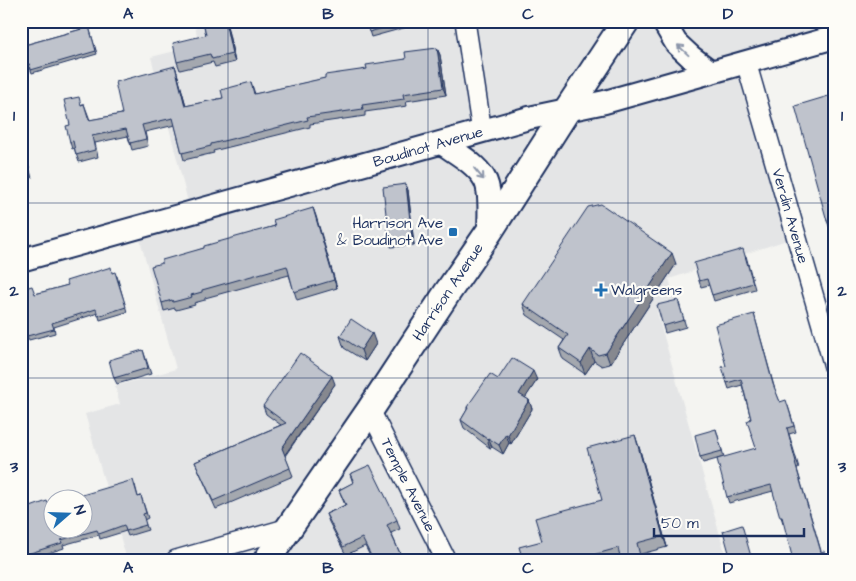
<svg xmlns="http://www.w3.org/2000/svg" width="856" height="581" viewBox="0 0 856 581" font-family="'Architects Daughter',sans-serif">
  <style>
    .built { fill: #e4e5e6 }
    .lines { fill: none; stroke-linecap: round; stroke-linejoin: round }
    .minor-casing { stroke: #1b2f5e; stroke-width: 22 }
    .tertiary-casing { stroke: #1b2f5e; stroke-width: 26 }
    .secondary-casing { stroke: #1b2f5e; stroke-width: 30 }
    .minor { stroke: #fdfcf7; stroke-width: 19 }
    .tertiary { stroke: #fdfcf7; stroke-width: 22 }
    .secondary { stroke: #fdfcf7; stroke-width: 26 }
    .wall { fill: #a4a8af; stroke: #1b2f5e }
    .shaded-wall { fill: #86888f; stroke: #1b2f5e }
    .building { fill: #bfc3cc; stroke: #1b2f5e }
    .oneway { stroke: #8c96aa }
    .grid { fill: none; stroke: #1b2f5e; stroke-width: 1; stroke-opacity: 0.55 }
    .poi-dot { fill: #1f6fb2; stroke: #fdfcf7; stroke-width: 2 }
    .labels { text-anchor: middle; dominant-baseline: central; stroke-width: 4.5; stroke-linejoin: round; paint-order: stroke }
    .street-label { font-size: 15px; fill: #1b2f5e; stroke: #fdfcf7 }
    .poi-label { font-size: 15px; fill: #1b2f5e; stroke: #fdfcf7; text-anchor: end }
    .neatline { fill: none; stroke: #1b2f5e; stroke-width: 2 }
    .grid-label { font-size: 16px; text-anchor: middle; font-weight: bold; fill: #1b2f5e }
  </style>
  <rect width="100%" height="100%" fill="#f4f4f1"/>
  <filter id="ink" filterUnits="userSpaceOnUse"><feTurbulence type="fractalNoise" baseFrequency=".02" numOctaves="2"/><feDisplacementMap in="SourceGraphic" scale="10" xChannelSelector="R" yChannelSelector="G"/><feConvolveMatrix kernelMatrix="1 2 1 2 8 2 1 2 1" color-interpolation-filters="sRGB"/></filter>
  <g filter="url(#ink)">
    <polygon class="built" points="194,21 835,21 835,37 746,63 796,237 669,279 677,306 657,312 727,560 127,560 85,414 120,404 115,386 176,369 137,229 191,214 151,57 199,45"/>
    <g class="lines">
      <defs>
        <g id="minor">
          <polyline points="465,21 482,132"/>
          <polyline points="746,62 835,370"/>
          <polyline points="370,410 446,560"/>
          <polyline points="176,560 289,528"/>
        </g>
        <g id="tertiary">
          <polyline points="663,21 676,43 691,57 711,72"/>
          <path d="M442,143C456,153 475,163 484,178C492,190 489,218 489,232"/>
          <polyline points="21,260 529,118 605,102 835,37"/>
        </g>
        <polyline id="secondary" points="267,560 370,410 447,293 489,232 567,110 626,21"/>
      </defs>
      <use href="#minor" class="minor-casing"/>
      <use href="#tertiary" class="tertiary-casing"/>
      <use href="#secondary" class="secondary-casing"/>
      <use href="#minor" class="minor"/>
      <use href="#tertiary" class="tertiary"/>
      <use href="#secondary" class="secondary"/>
    </g>
    <g class="wall">
      <polygon points="203,21 226,21 235,62 215,67 213,62 180,70 177,62 206,35"/>
      <polygon points="366,21 417,21 418,24 371,37"/>
      <polygon points="89,27 97,54 32,73 30,68 21,70 21,46"/>
      <polygon points="437,48 440,55 446,95 406,101 407,106 365,112 365,116 310,124 310,127 213,151 214,153 184,160 182,153 175,125 145,132 148,146 132,150 128,136 95,143 98,157 79,162 74,148 72,149 70,142 70,125 82,104 84,104 90,120 122,114 175,66 186,106 223,98 251,82 255,94 367,69 406,59"/>
      <polygon points="835,94 835,230 831,231 827,221"/>
      <polygon points="21,138 32,178 21,181"/>
      <polygon points="408,190 414,245 391,247 389,241"/>
      <polygon points="313,208 337,288 297,300 289,275 205,298 205,300 194,303 195,305 176,310 175,308 164,311 162,303 162,263 204,248 275,226"/>
      <polygon points="746,256 755,289 714,301 709,285 701,287 699,281"/>
      <polygon points="676,264 610,364 602,366 594,361 585,374 563,359 559,348 564,340 527,315 523,304"/>
      <polygon points="113,273 117,276 127,312 100,320 98,313 54,327 55,333 29,340 27,336 35,294"/>
      <polygon points="678,300 686,327 665,333 663,326"/>
      <polygon points="754,314 775,390 780,402 788,406 796,432 789,434 799,468 797,469 821,551 827,560 784,523 783,523 773,491 729,503 727,497 756,448 751,419 742,385 729,389 727,383 726,366"/>
      <polygon points="340,336 376,344 365,361 344,348"/>
      <polygon points="143,350 151,374 117,384 114,378"/>
      <polygon points="498,379 537,380 525,398 529,400 532,409 511,444 509,443 503,454 492,447 490,448 464,428 461,420 467,410 467,407"/>
      <polygon points="335,384 285,456 293,476 216,509 195,462 281,425 266,414 263,406"/>
      <polygon points="716,429 724,457 703,463 700,457"/>
      <polygon points="639,447 667,547 641,554 642,560 523,560 602,500"/>
      <polygon points="350,474 397,520 400,529 391,533 403,560 372,560 365,546 346,555 329,522 326,514 345,505 339,490 353,483"/>
      <polygon points="135,485 138,497 141,496 148,518 144,520 148,530 128,536 126,531 100,539 99,535 63,545 64,548 27,560 21,560 21,515 49,506"/>
    </g>
    <g class="shaded-wall">
      <polygon points="225,21 226,21 235,62 232,54"/>
      <polygon points="437,48 440,55 446,95 443,88"/>
      <polygon points="175,66 177,73 188,113 185,106"/>
      <polygon points="406,184 408,190 414,245 412,238"/>
      <polygon points="313,208 316,216 337,288 334,280"/>
      <polygon points="672,253 676,264 610,364 606,353"/>
      <polygon points="372,333 376,344 365,361 361,350"/>
      <polygon points="590,349 594,361 585,374 581,363"/>
      <polygon points="533,371 537,380 522,403 519,394"/>
      <polygon points="332,376 335,384 284,456 282,448"/>
      <polygon points="529,400 532,409 511,444 508,435"/>
      <polygon points="506,434 509,443 503,454 499,445"/>
      <polygon points="635,435 639,447 667,547 663,536"/>
      <polygon points="488,438 492,447 490,448 487,439"/>
    </g>
    <g class="building">
      <polygon points="203,21 225,21 232,54 212,59 210,54 177,62 173,43 206,35"/>
      <polygon points="366,21 409,21 369,32"/>
      <polygon points="89,27 96,51 31,70 30,64 21,67 21,46"/>
      <polygon points="437,48 443,88 403,94 404,99 362,105 363,109 307,117 308,120 211,144 211,146 182,153 173,118 142,125 146,139 130,143 126,129 92,136 95,150 76,155 73,141 70,142 66,126 70,125 64,100 79,97 81,105 84,104 89,120 122,114 115,82 175,66 185,106 223,98 221,90 251,82 254,94 325,78 325,75 367,69 366,65 406,59 405,52"/>
      <polygon points="835,94 835,219 827,221 795,106"/>
      <polygon points="21,139 30,172 21,174"/>
      <polygon points="406,184 412,238 389,241 383,187"/>
      <polygon points="601,204 672,253 606,353 598,355 590,349 581,363 559,348 568,335 523,304 588,207"/>
      <polygon points="313,208 334,280 294,292 287,266 202,290 202,292 191,295 192,297 173,302 172,300 162,303 151,266 162,263 162,260 204,248 204,246 275,226 273,220"/>
      <polygon points="743,249 753,283 712,295 707,279 699,281 694,263"/>
      <polygon points="111,267 112,273 115,272 126,307 98,316 96,309 52,323 54,329 27,336 21,313 21,289 32,286 35,294 68,285 66,281"/>
      <polygon points="678,300 684,320 663,326 657,305"/>
      <polygon points="754,314 773,384 780,402 786,400 794,426 787,428 796,462 795,463 821,552 824,551 826,560 793,560 782,517 780,517 771,485 727,497 717,459 756,448 747,421 751,419 741,379 727,383 722,367 726,366 715,325"/>
      <polygon points="351,319 372,333 361,350 340,336"/>
      <polygon points="143,350 148,368 114,378 109,360"/>
      <polygon points="300,353 332,376 282,448 290,468 213,501 195,462 286,423 263,406"/>
      <polygon points="512,358 533,371 519,394 529,400 508,435 506,434 499,445 488,438 487,439 461,420 468,408 467,407 490,374 498,379"/>
      <polygon points="716,429 722,451 700,457 695,435"/>
      <polygon points="635,435 663,536 637,543 641,560 621,560 618,548 582,558 582,560 523,560 519,547 542,541 535,518 602,500 587,448"/>
      <polygon points="370,465 397,520 387,525 403,560 373,560 362,538 343,547 326,514 346,505 339,490 354,482 350,474"/>
      <polygon points="133,480 138,497 141,496 146,513 143,514 146,525 126,531 124,525 99,534 97,530 61,540 62,543 21,556 21,515 26,513 25,509 47,501 49,506 52,505 52,528 82,528 82,498 72,498"/>
      <polygon points="742,525 752,560 731,560 723,531"/>
    </g>
    <defs><path id="oneway-shaft" d="M-6 0H5M1.5-3L5.5 0L1.5 3" fill="none" stroke-width="1.6" stroke-linecap="round" stroke-linejoin="round" transform="scale(1.25)"/></defs>
    <g class="oneway">
      <use href="#oneway-shaft" transform="translate(683 50) rotate(-137)"/>
      <use href="#oneway-shaft" transform="translate(479 174) rotate(50)"/>
    </g>
  </g>
  <path class="grid" d="M228,21V560M428,21V560M628,21V560M21,203H835M21,378H835"/>
  <g class="poi-dot">
    <rect x="448" y="227" width="10" height="10" rx="2.5"/>
    <path d="M598.5 282.5h5v5h5v5h-5v5h-5v-5h-5v-5h5z"/>
  </g>
  <g class="labels">
    <g class="street-label">
      <text transform="translate(428 147) rotate(-16)">Boudinot Avenue</text>
      <text transform="translate(790 216) rotate(74)">Verdin Avenue</text>
      <text transform="translate(448 292) rotate(-56)">Harrison Avenue</text>
      <text transform="translate(408 485) rotate(63)">Temple Avenue</text>
    </g>
    <g class="poi-label">
      <text x="443" y="223">Harrison Ave<tspan x="443" dy="17">&amp; Boudinot Ave</tspan></text>
      <text x="611" y="290" text-anchor="start">Walgreens</text>
    </g>
  </g>
  <rect width="856" height="581" fill="none" stroke="#fdfcf7" stroke-width="55"/>
  <g transform="translate(68 514) rotate(70)"><circle r="24" fill="#fdfcf7" stroke="#a3aaba"/>
  <path d="M0-4L9 19L0 12L-9 19Z" fill="#1f6fb2"/>
  <text y="-8" font-size="14" font-weight="bold" text-anchor="middle" fill="#1b2f5e">N</text>
  </g>
  <path d="M654 528v8h150v-8" fill="none" stroke="#1b2f5e" stroke-width="2.5"/>
  <text x="661" y="528" font-size="15" fill="#1b2f5e" stroke="#fdfcf7" stroke-width="4" paint-order="stroke">50 m</text>
  <rect x="28" y="28" width="800" height="526" class="neatline"/>
  <g class="grid-label">
    <text x="128" y="19">A</text>
    <text x="328" y="19">B</text>
    <text x="528" y="19">C</text>
    <text x="728" y="19">D</text>
    <text x="14" y="121">1</text>
    <text x="842" y="121">1</text>
    <text x="14" y="296">2</text>
    <text x="842" y="296">2</text>
    <text x="14" y="472">3</text>
    <text x="842" y="472">3</text>
    <text x="128" y="573">A</text>
    <text x="328" y="573">B</text>
    <text x="528" y="573">C</text>
    <text x="728" y="573">D</text>
  </g>
</svg>
